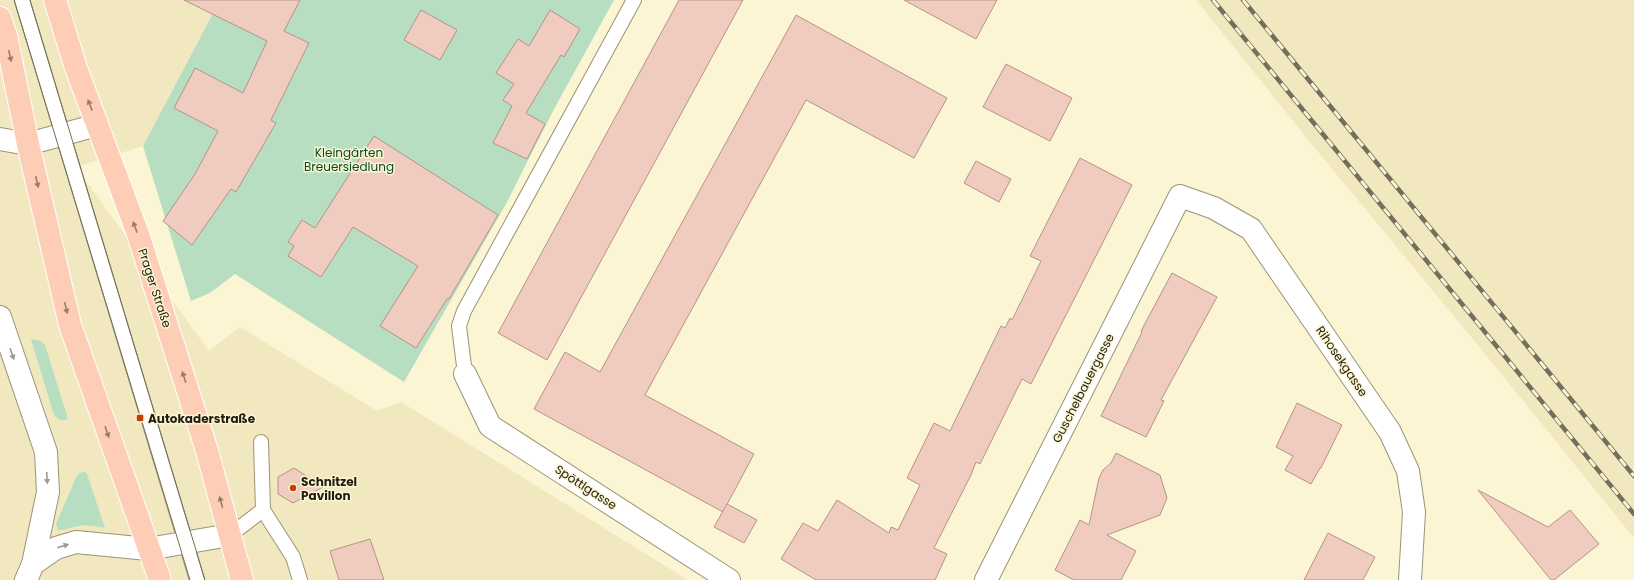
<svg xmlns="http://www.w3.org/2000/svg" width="1634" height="580" viewBox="0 0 1634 580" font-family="Poppins,sans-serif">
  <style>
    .built { fill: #f1e8bf }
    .green { fill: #b8dec1 }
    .building { fill: #f0ccc0; stroke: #b49387 }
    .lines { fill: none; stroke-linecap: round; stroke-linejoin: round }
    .lane-casing { stroke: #9b9475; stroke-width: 16 }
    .street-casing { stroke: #9b9475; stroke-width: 24 }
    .secondary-casing { stroke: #9b9475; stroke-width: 24 }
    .primary-casing { stroke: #fff; stroke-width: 24 }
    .lane { stroke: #fff; stroke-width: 14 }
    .street { stroke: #fff; stroke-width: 22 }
    .secondary { stroke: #fff; stroke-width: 22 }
    .primary { stroke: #fdcdb5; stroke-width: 22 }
    .tram { stroke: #736f5a; stroke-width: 1 }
    .rail-casing { stroke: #736f5a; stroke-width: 4.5 }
    .rail { stroke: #fcf5d3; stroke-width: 3; stroke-dasharray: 9; stroke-linecap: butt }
    .oneway { fill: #997d6b }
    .oneway2 { fill: #9a9993 }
    .poi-dot { fill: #c53e07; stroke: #fcf5d3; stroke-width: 1.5 }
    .labels { text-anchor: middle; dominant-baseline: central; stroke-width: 3; stroke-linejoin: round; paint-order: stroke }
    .park-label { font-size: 12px; fill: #064b25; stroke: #fcf5d3 }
    .street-label { font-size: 12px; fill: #1f1c10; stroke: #fcf5d3 }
    .poi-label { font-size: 12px; font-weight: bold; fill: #1f1c10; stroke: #fcf5d3; text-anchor: start }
  </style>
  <rect width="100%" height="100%" fill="#fcf5d3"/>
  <g class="built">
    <polygon points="0,0 220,0 143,146 76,167 209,351 240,327 377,411 401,402 688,580 0,580"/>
    <polygon points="1196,0 1634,0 1634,538 1481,349 1309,141"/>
  </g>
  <g class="green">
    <polygon points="220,0 614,0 553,111 506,204 404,382 235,274 210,293 191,301 143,146"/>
    <path d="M31,339L41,341L45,345L68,419C61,422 56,419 53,412Z"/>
    <path d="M86,471L105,528C95,526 84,524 74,527C68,528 65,531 58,530L56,524L75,480L78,474Z"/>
  </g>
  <g class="building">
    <polygon points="184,0 300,0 284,31 309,43 271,120 276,123 236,192 231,189 192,245 163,221 195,174 218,131 174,108 195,68 243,93 267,41"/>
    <polygon points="679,0 743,0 547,360 498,333"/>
    <polygon points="904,0 997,0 976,39"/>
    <polygon points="421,10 457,30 440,60 404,40"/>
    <polygon points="550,10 580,29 564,57 561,55 526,113 545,124 527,159 493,143 512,106 503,100 514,84 496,73 518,39 529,46"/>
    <polygon points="796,15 947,98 914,158 806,100 645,395 754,454 723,512 534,409 565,352 600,372"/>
    <polygon points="1006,64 1072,98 1050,141 983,107"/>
    <polygon points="374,136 498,215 449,299 447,299 416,348 380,326 418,266 353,227 321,277 288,256 294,246 288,242 302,220 315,228"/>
    <polygon points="1080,158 1132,185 1031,384 1022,379 980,464 976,462 971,475 934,548 947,554 935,580 816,580 781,559 803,523 818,531 837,500 889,533 891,527 898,530 920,485 907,478 934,423 950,431 1001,326 1005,328 1010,318 1012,320 1041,261 1030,256"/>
    <polygon points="976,161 1011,179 999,202 964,183"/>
    <polygon points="1172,273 1217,297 1161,400 1164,401 1146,437 1101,416 1142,332 1141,331"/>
    <polygon points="1297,403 1342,425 1321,468 1320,468 1311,484 1285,470 1293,456 1276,447"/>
    <polygon points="1116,453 1160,475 1167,498 1160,515 1107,535 1136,551 1121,580 1074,580 1055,570 1080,520 1089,525 1099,478 1103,470 1111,463"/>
    <polygon points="294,468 323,487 293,503 278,494 278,477"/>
    <polygon points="1478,490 1548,527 1570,510 1599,544 1554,580 1551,580"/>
    <polygon points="727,504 757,520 744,543 714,527"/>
    <polygon points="1328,533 1375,557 1363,580 1304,580"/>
    <polygon points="370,539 384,580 339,580 330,551"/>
  </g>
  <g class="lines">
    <defs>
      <g id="lane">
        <polyline points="22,0 197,580"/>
        <polyline points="465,374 459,326 464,311 634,0"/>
        <polyline points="263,510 293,557 300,580"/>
        <polyline points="230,535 263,510 261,442"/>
      </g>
      <g id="street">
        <polyline points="0,317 46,452 48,492 33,564"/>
        <polyline points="465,374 490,426 729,580"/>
        <polyline points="26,580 33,564 56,548 76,542 148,549 230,535"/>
        <polyline points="986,580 1180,196 1214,208 1251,229 1390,432 1408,471 1414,512 1410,580"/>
      </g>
      <polyline id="secondary" points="0,139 28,144 97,125"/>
      <g id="primary">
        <polyline points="55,0 76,68 138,234 207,451 242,580"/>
        <polyline points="0,18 6,36 28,144 70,325 160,580"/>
      </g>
    </defs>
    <use href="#lane" class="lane-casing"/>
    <use href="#street" class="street-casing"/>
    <use href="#secondary" class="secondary-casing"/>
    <use href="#primary" class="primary-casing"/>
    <use href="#lane" class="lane"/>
    <use href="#street" class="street"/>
    <use href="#secondary" class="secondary"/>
    <use href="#primary" class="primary"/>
    <g class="tram">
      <polyline points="14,0 190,580"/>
      <polyline points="30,0 205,580"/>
    </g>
    <defs>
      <g id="rail">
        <polyline points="1213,0 1634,514"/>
        <polyline points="1243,0 1634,476"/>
      </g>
    </defs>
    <use href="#rail" class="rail-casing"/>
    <use href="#rail" class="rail"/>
  </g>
  <defs><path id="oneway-solid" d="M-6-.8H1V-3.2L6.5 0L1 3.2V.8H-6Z"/></defs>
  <g class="oneway">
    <use href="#oneway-solid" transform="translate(10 56) rotate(78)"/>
    <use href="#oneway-solid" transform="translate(90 105) rotate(-110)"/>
    <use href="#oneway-solid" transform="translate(37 182) rotate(77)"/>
    <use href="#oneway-solid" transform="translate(135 227) rotate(-110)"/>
    <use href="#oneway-solid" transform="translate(66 308) rotate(77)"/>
    <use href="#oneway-solid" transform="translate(184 377) rotate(-108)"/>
    <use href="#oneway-solid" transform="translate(107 432) rotate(71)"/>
    <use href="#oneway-solid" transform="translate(221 502) rotate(-105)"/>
  </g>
  <g class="oneway2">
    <use href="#oneway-solid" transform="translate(12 354) rotate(71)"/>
    <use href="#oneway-solid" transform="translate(47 478) rotate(87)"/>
    <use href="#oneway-solid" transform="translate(63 546) rotate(-17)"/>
  </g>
  <g class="poi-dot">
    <rect x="136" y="414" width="8" height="8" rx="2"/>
    <circle cx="293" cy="488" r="4"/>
  </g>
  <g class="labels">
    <g class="park-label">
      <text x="349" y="152">Kleingärten<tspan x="349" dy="14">Breuersiedlung</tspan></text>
    </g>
    <g class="street-label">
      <text transform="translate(155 288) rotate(72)">Prager Straße</text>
      <text transform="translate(1342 361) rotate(56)">Rihosekgasse</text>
      <text transform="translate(1083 388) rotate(-63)">Guschelbauergasse</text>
      <text transform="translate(586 487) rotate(33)">Spöttlgasse</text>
    </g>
    <g class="poi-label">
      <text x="148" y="418">Autokaderstraße</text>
      <text x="301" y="481">Schnitzel<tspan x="301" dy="14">Pavillon</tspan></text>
    </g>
  </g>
</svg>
